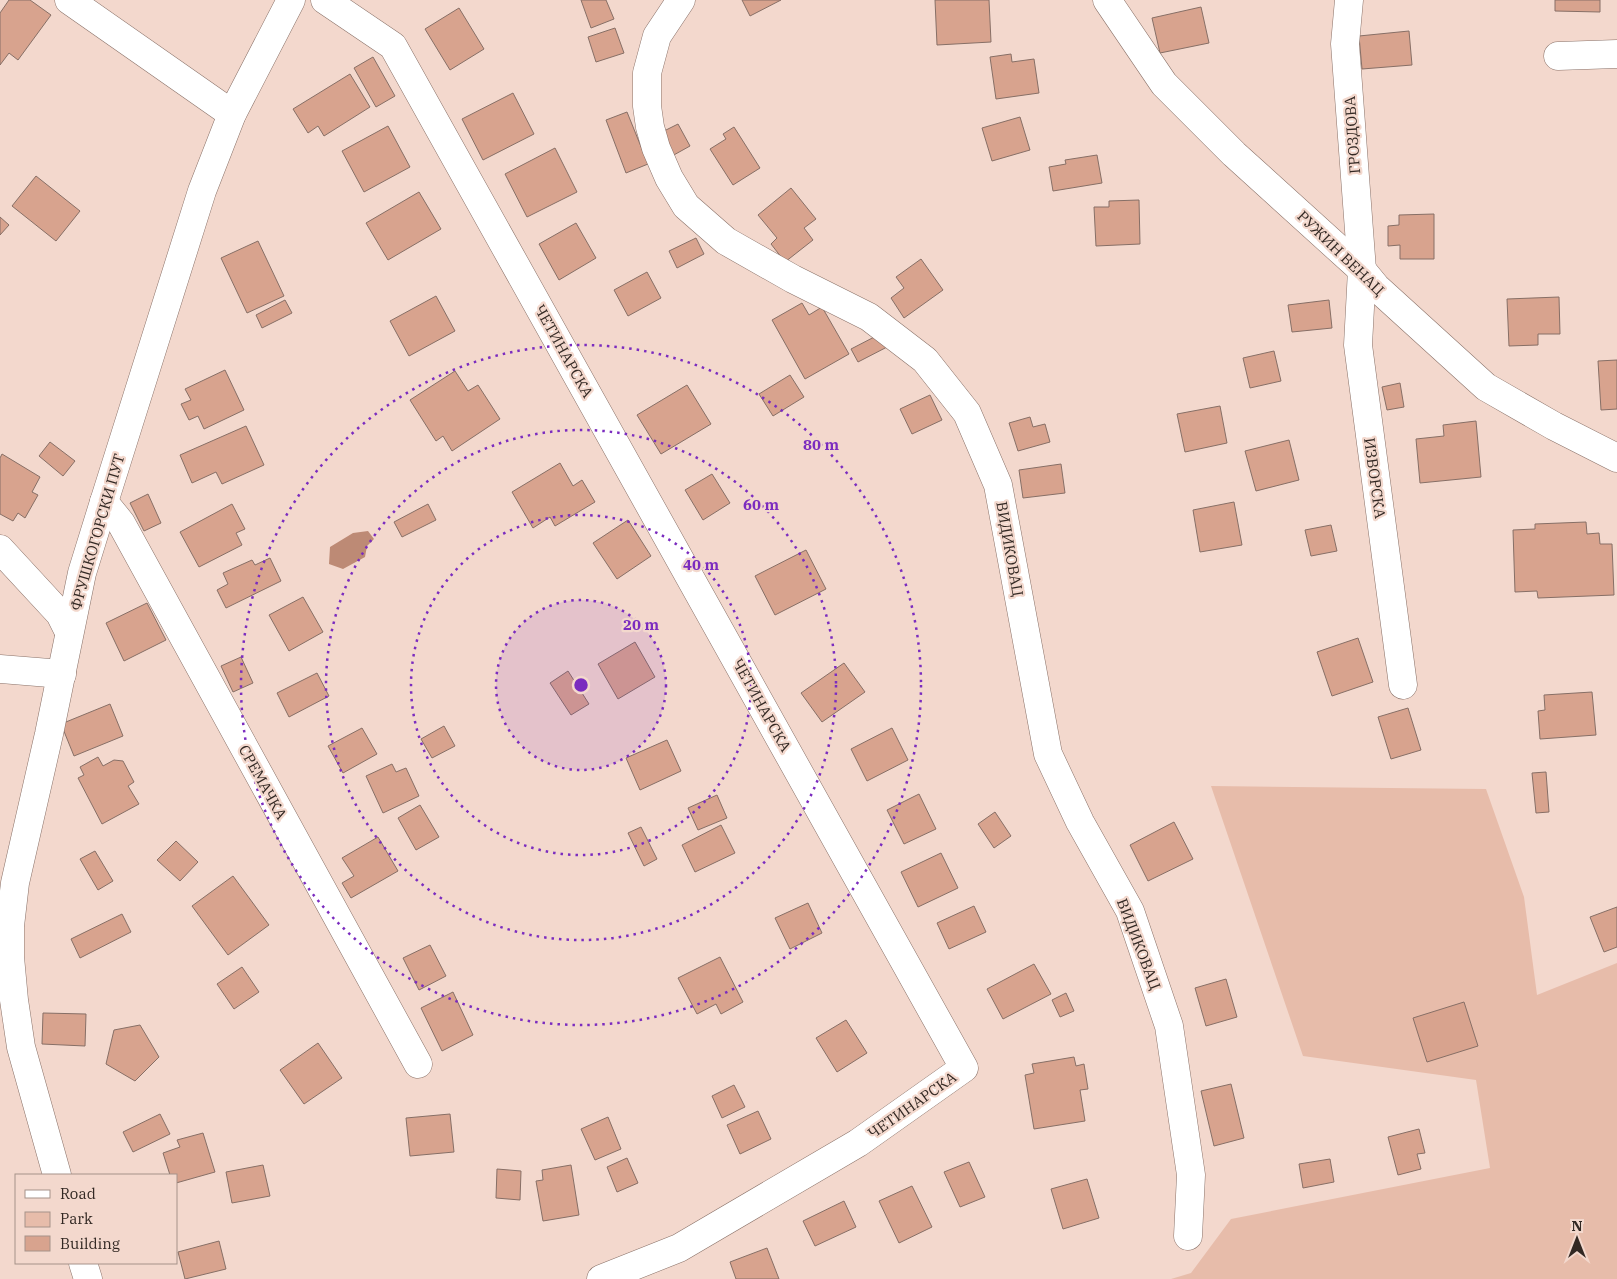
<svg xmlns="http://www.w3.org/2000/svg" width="1617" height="1279" viewBox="0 0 1617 1279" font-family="'IBM Plex Serif',serif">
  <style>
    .green { fill: #e7bcaa }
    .water { fill: #bd8a75 }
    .building { fill: #d8a38e; stroke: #876f66 }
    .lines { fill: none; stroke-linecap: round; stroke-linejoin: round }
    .minor-casing { stroke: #8a7269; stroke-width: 29 }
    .minor { stroke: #fff; stroke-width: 28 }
    .ring { fill: none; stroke: #7b2cbf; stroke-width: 2.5; stroke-dasharray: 2.5 5 }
    .labels { text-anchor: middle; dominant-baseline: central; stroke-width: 4.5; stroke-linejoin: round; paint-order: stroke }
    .street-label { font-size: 15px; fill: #322823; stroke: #f3d8cd }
    .centre { fill: #7b2cbf; stroke: #f3d8cd; stroke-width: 2.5 }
    .ring-label { font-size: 15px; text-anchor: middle; font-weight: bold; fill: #7b2cbf; stroke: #f3d8cd; stroke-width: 4.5; stroke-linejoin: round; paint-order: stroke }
  </style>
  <rect width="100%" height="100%" fill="#f3d8cd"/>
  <polygon class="green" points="1211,786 1486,789 1524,897 1537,995 1617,963 1617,1279 1171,1279 1191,1273 1231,1219 1490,1168 1476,1080 1303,1056"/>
  <polygon class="water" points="368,531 374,539 367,546 365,557 343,569 329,564 330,547 353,533"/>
  <g class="building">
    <polygon points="9,0 30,0 51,15 18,60 9,53 0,65 0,13"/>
    <polygon points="581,0 606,0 614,19 591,28"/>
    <polygon points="742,0 781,0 750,16"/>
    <polygon points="935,0 989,0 991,42 937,45"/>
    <polygon points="1555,0 1600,0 1600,12 1555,11"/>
    <polygon points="1201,7 1209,43 1160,53 1152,18"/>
    <polygon points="459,8 484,49 450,70 425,29"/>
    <polygon points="615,28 624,53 596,62 588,37"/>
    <polygon points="1409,31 1412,65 1362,69 1359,36"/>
    <polygon points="1011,54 1012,62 1034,59 1039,93 996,99 990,57"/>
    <polygon points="373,57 395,96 376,107 354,68"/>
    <polygon points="350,74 370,107 324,136 318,126 308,133 293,109"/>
    <polygon points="513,93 534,134 483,160 462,119"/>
    <polygon points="627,112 648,164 626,173 606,120"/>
    <polygon points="1020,117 1030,150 992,161 982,128"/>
    <polygon points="678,124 690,146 672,156 660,133"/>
    <polygon points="388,126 410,167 364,192 342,151"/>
    <polygon points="734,127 760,168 733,185 710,149 726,139 723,134"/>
    <polygon points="555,148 577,192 527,217 505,174"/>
    <polygon points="1097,155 1102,183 1053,191 1049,167 1066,164 1065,160"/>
    <polygon points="36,176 80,211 56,241 12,206"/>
    <polygon points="791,188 816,219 804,228 813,240 785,262 771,244 777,238 758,215"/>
    <polygon points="419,192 441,229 388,260 366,223"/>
    <polygon points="1139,200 1140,244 1096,246 1094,207 1109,207 1109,201"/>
    <polygon points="1434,214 1434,259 1400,259 1400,245 1388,246 1388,226 1399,225 1399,215"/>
    <polygon points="0,217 9,225 0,235"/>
    <polygon points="576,223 596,258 559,280 539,244"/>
    <polygon points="696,238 704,254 677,268 669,251"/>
    <polygon points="258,241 284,296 247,313 221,258"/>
    <polygon points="921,259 943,290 904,318 891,298 904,288 896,277"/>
    <polygon points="647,272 661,298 628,316 614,290"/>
    <polygon points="436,296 455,331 409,356 390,321"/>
    <polygon points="1559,297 1560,334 1538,334 1538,345 1509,346 1507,299"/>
    <polygon points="285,300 292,313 262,328 256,315"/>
    <polygon points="1329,300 1332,328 1292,332 1288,305"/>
    <polygon points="802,303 809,315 822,307 849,354 805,379 772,320"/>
    <polygon points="882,333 889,346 858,362 851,349"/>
    <polygon points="1274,351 1281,381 1250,388 1243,358"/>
    <polygon points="1617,360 1617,409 1601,410 1598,361"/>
    <polygon points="225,370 244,410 204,429 198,416 189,420 181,404 191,400 185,389"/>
    <polygon points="455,371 468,391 478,385 500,419 452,451 443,436 436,441 410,400"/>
    <polygon points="790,375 804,397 773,416 759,394"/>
    <polygon points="1400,383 1404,407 1387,410 1382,387"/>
    <polygon points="687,385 711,424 661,454 637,415"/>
    <polygon points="930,395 942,420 912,434 900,409"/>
    <polygon points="1220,406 1227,443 1185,452 1177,414"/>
    <polygon points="1030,417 1033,427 1045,424 1050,442 1018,451 1009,423"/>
    <polygon points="1476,421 1481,477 1420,483 1416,439 1444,436 1443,425"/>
    <polygon points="246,426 264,465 222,484 216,472 192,483 180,455"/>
    <polygon points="1289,440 1299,480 1256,491 1245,451"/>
    <polygon points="50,442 75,461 63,476 39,456"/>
    <polygon points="2,454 40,477 32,492 38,495 25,518 18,513 13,521 0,514 0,458"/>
    <polygon points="560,463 573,486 582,480 595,502 555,526 550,517 533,528 512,492"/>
    <polygon points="1061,464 1065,493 1023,498 1019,470"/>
    <polygon points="712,474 730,503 703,520 685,490"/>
    <polygon points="148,494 161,523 144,531 130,503"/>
    <polygon points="1234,502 1242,545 1200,552 1193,510"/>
    <polygon points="232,504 245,529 236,533 242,545 199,567 180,532"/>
    <polygon points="428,504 436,520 402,537 394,522"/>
    <polygon points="628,520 651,556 617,579 593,543"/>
    <polygon points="1586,522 1587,534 1599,533 1600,544 1612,544 1614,595 1538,598 1537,591 1515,592 1513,530 1535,529 1535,524"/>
    <polygon points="1331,525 1337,551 1311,556 1305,530"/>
    <polygon points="806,550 826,589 775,615 755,576"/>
    <polygon points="270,558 281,581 226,608 217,590 228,584 223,573 252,560 255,565"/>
    <polygon points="303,597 323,632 289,651 269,615"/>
    <polygon points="147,603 166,640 124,661 106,623"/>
    <polygon points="1358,638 1373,682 1332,696 1317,652"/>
    <polygon points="635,642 655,677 618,699 598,664"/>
    <polygon points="241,657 253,683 233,692 221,666"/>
    <polygon points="844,663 865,692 822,722 801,693"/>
    <polygon points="568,671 589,704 571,715 550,683"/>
    <polygon points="317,673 329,696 289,717 277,693"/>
    <polygon points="1592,692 1596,735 1540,739 1538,711 1545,710 1544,695"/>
    <polygon points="110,704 123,736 74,756 61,724"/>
    <polygon points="1408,708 1421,750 1391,759 1378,717"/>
    <polygon points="444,726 455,746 432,758 421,739"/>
    <polygon points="362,728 377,754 343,773 328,746"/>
    <polygon points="892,728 908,760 867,781 851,749"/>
    <polygon points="667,740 681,771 640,790 626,758"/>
    <polygon points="98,757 103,766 114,760 123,761 134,782 128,786 139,804 102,824 78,778 84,775 80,767"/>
    <polygon points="392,764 396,772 406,768 419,796 383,813 366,776"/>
    <polygon points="1546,772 1549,812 1536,813 1532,773"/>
    <polygon points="919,794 936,829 904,844 887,810"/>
    <polygon points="717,795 727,818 698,830 688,808"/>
    <polygon points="420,805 439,837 416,850 398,818"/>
    <polygon points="995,812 1011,836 994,848 978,824"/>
    <polygon points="1174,822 1193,859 1148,881 1130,845"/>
    <polygon points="721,825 735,853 695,872 682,845"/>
    <polygon points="641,827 657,859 644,866 628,833"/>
    <polygon points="378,837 398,871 351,898 342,883 354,876 342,858"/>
    <polygon points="176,841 198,862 180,881 157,860"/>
    <polygon points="95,851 113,881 98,890 80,859"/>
    <polygon points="941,853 958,888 918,907 901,872"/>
    <polygon points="233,876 269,925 228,955 192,906"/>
    <polygon points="808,903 822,933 790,949 775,918"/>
    <polygon points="974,906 986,932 949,949 937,923"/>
    <polygon points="1617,907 1617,947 1604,952 1590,917"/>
    <polygon points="122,914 131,932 80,958 71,939"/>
    <polygon points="430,945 446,976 419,990 403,958"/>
    <polygon points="720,957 743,1002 721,1014 716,1004 697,1014 678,978"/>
    <polygon points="1034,964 1051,994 1003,1019 987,989"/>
    <polygon points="242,967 259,992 234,1009 217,984"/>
    <polygon points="1226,979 1237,1017 1206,1026 1195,988"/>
    <polygon points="453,992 473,1035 442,1051 421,1008"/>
    <polygon points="1066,993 1074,1011 1060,1017 1052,1000"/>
    <polygon points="1464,1002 1478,1046 1427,1062 1413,1018"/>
    <polygon points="43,1013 86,1014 85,1046 42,1044"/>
    <polygon points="846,1020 867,1053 837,1072 816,1038"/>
    <polygon points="140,1025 159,1057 135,1081 106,1064 114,1030"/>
    <polygon points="318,1043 342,1078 304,1104 280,1070"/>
    <polygon points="1074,1057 1076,1066 1084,1064 1088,1089 1080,1090 1085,1121 1034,1129 1025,1075 1034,1073 1032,1064"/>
    <polygon points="1231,1084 1244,1138 1214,1146 1201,1091"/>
    <polygon points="734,1085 745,1107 722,1118 712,1096"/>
    <polygon points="758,1111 771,1139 740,1154 727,1125"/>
    <polygon points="160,1114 170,1134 133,1152 123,1132"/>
    <polygon points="450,1114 454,1152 410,1156 406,1118"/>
    <polygon points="608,1117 621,1149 595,1160 581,1129"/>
    <polygon points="1419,1129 1425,1153 1417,1154 1421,1169 1398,1175 1388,1137"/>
    <polygon points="203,1133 215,1172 176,1183 176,1175 170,1175 163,1153 180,1147 177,1140"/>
    <polygon points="627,1158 638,1183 617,1192 607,1167"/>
    <polygon points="1330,1159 1334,1182 1303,1188 1299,1164"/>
    <polygon points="969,1162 985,1197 960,1207 944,1172"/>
    <polygon points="263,1165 270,1196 232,1203 226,1172"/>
    <polygon points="571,1165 579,1215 543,1221 536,1181 543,1180 542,1170"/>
    <polygon points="497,1169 521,1171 520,1200 496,1198"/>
    <polygon points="1087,1179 1099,1218 1063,1229 1051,1189"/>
    <polygon points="912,1186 932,1227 899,1243 879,1201"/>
    <polygon points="844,1201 856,1227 815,1246 803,1221"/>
    <polygon points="219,1241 226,1269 185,1279 178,1252"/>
    <polygon points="767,1248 779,1279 736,1279 730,1262"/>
  </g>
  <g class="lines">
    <defs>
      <g id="minor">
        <polyline points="69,0 232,114"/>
        <polyline points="325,0 393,46 964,1068 858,1143 679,1248 601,1279"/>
        <polyline points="681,0 657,36 647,73 647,106 650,127 656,148 669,178 686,206 726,241 793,279 869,317 925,360 967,413 998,485 1048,754 1080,822 1130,911 1169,1026 1191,1175 1188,1236"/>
        <polyline points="1107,0 1164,84 1234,154 1362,270 1376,287 1486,387 1554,426 1617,458"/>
        <polyline points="1349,0 1345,44 1362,270 1358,345 1403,685"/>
        <polyline points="1558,56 1617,54"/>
        <polyline points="104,502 121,523 418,1064"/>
        <polyline points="0,549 60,614 69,632"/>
        <polyline points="0,669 62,674"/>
        <polyline points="57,1175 21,1047 14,1000 10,957 10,926 15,883 49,734 82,573 104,502 202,191 232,114 291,0"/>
        <polyline points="83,1263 88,1279"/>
      </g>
    </defs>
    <use href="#minor" class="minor-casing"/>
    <use href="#minor" class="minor"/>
  </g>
  <circle cx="581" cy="685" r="85" fill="#7b2cbf" fill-opacity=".12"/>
  <g class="ring">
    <circle cx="581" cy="685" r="85"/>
    <circle cx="581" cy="685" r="170"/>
    <circle cx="581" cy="685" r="255"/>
    <circle cx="581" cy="685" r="340"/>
  </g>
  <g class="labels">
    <g class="street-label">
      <text transform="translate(1352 135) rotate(-94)">ГРОЗДОВА</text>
      <text transform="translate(1341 253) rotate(44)">РУЖИН ВЕНАЦ</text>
      <text transform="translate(564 351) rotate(61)">ЧЕТИНАРСКА</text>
      <text transform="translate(1375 478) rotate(82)">ИЗВОРСКА</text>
      <text transform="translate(97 532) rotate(-74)">ФРУШКОГОРСКИ ПУТ</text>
      <text transform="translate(1010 549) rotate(80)">ВИДИКОВАЦ</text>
      <text transform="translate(762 705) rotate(61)">ЧЕТИНАРСКА</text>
      <text transform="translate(263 782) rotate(61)">СРЕМАЧКА</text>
      <text transform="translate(1139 944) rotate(69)">ВИДИКОВАЦ</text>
      <text transform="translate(912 1105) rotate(-35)">ЧЕТИНАРСКА</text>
    </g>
  </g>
  <circle cx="581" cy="685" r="8" class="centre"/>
  <g class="ring-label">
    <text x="821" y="450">80 m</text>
    <text x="761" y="510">60 m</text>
    <text x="701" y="570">40 m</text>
    <text x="641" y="630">20 m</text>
  </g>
  <rect x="15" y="1174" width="162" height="90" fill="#f3d8cd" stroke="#a69289"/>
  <rect x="25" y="1190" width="25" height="8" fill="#ffffff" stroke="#a69289"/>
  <text x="60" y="1199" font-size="15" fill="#322823">Road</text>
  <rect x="25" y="1212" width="25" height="15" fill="#e7bcaa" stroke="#a69289"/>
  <text x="60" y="1224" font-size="15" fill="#322823">Park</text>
  <rect x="25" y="1236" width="25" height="15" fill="#d8a38e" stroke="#a69289"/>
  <text x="60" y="1249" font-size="15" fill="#322823">Building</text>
  <g transform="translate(1577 1239)" stroke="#f3d8cd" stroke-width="4" paint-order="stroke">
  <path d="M0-4L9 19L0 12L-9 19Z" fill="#322823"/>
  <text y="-8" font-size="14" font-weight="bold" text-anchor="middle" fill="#322823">N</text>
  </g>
</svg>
